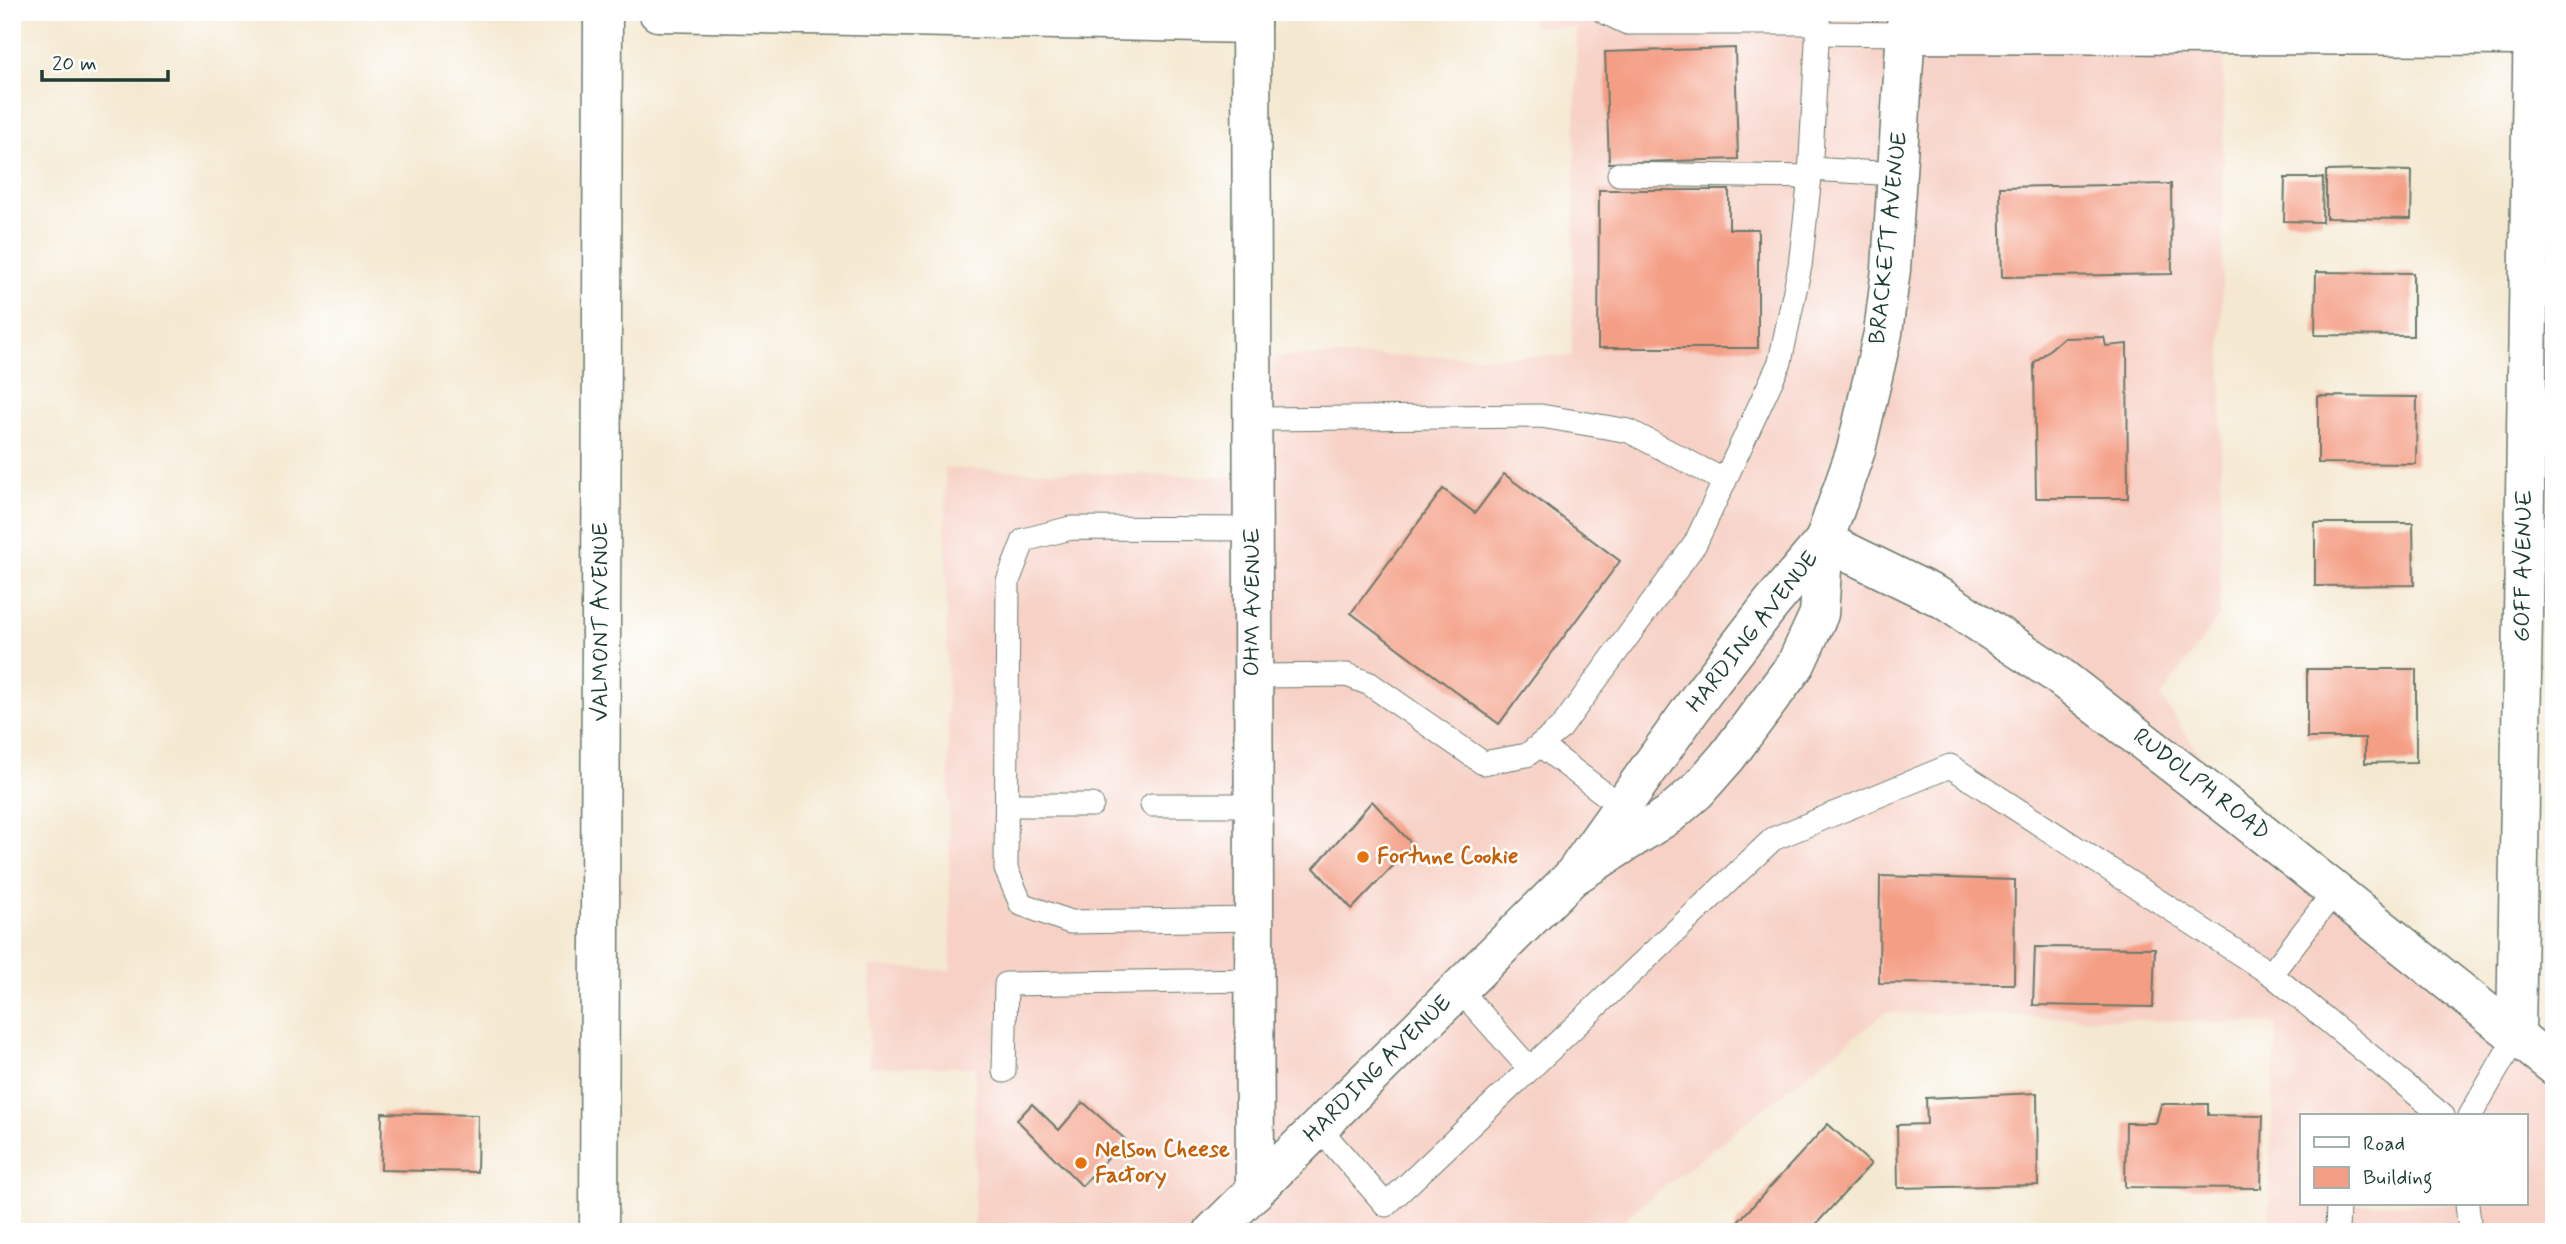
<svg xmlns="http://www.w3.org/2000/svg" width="2566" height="1244" viewBox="0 0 2566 1244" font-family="Mynerve,sans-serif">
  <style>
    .built { fill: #f7d1c6; fill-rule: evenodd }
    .building { fill: #f49e85 }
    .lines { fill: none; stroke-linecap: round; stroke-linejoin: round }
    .lane-casing { stroke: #6a796b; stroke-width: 25 }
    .street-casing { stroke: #6a796b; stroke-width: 41 }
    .secondary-casing { stroke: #6a796b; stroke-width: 41 }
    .lane { stroke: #fff; stroke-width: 23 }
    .street { stroke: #fff; stroke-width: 38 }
    .secondary { stroke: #fff; stroke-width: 38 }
    .food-dot { fill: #e8710a; stroke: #fff; stroke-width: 2.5 }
    .labels { text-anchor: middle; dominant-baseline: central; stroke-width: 5; stroke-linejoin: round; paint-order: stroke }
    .street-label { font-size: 23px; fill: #1f3d34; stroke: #fff }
    .food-label { font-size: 23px; font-weight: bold; fill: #c56008; stroke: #fff; text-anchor: start }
  </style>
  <rect width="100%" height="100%" fill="#fff"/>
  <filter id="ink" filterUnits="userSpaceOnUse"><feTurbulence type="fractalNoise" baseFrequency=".0143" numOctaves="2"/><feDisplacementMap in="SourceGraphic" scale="14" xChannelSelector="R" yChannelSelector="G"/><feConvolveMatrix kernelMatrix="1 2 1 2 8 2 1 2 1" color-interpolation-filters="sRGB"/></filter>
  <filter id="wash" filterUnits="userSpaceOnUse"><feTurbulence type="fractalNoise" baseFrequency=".00686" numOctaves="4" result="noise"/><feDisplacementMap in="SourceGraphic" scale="28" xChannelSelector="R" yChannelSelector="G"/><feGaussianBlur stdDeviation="1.57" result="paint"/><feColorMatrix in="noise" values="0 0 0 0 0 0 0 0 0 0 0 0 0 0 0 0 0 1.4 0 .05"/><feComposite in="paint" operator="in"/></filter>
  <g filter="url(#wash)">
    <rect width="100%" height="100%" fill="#f4e8d0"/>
    <path class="built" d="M1531,12H2224L2220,615L2161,697L2239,815L2554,1066V1232H2268L2276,1024L1886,1012L1625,1218L1624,1232H974L975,1067H869L870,967L951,970L945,468L1252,478V356H1572L1577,28L1531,26ZM2302,1116H2526V1204H2302Z"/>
    <g id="blocks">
      <g class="building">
        <polygon points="1735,48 1738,159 1609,163 1605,52"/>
        <polygon points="2368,170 2412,171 2411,219 2326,218 2326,171"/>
        <polygon points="2285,178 2323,178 2322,222 2284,221"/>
        <polygon points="2171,184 2172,274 2002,277 2000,187"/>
        <polygon points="1599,190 1729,190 1729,229 1758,229 1758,348 1598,348"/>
        <polygon points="2316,272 2413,273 2413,336 2315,335"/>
        <polygon points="2104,337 2106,346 2127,344 2128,498 2036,498 2034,363 2063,338"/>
        <polygon points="2318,396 2417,397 2416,464 2318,463"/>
        <polygon points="1504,474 1620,561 1499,724 1351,613 1443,489 1475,513"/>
        <polygon points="2315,523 2413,523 2414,585 2315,586"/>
        <polygon points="2307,669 2416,669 2416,762 2365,763 2365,738 2307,738"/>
        <polygon points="1372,801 1413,845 1352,909 1314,868"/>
        <polygon points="1880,876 2015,880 2014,984 1879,983"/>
        <polygon points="2035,947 2155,948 2153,1007 2033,1005"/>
        <polygon points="2037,1093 2038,1185 1898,1188 1897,1125 1927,1124 1926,1098"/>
        <polygon points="1083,1102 1125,1139 1082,1186 1017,1120 1032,1104 1059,1130"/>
        <polygon points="2161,1104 2208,1104 2208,1115 2263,1116 2261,1188 2125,1187 2126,1123 2156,1123"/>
        <polygon points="382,1113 478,1115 477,1172 381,1170"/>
        <polygon points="1828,1124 1871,1164 1809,1232 1734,1232 1736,1224"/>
      </g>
    </g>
  </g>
  <g filter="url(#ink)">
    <use href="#blocks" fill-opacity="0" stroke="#6a796b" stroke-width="2"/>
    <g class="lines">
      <defs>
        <g id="lane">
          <polyline points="1604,12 1627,23 1818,23 1818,12"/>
          <polyline points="1817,33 1907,34"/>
          <polyline points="1810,169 1897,174"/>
          <polyline points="1619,174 1810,177"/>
          <polyline points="1252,419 1541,416 1629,431 1725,481"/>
          <polyline points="1252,529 1071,528 1024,540 1008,581 1006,869 1021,904 1070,922 1254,919"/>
          <polyline points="1253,676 1347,675 1370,684 1483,763 1527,755 1561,728 1695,544 1780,362 1800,266 1810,177 1818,23"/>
          <polyline points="1540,745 1622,807"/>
          <polyline points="1007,805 1092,805"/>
          <polyline points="1152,805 1253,805"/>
          <polyline points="2271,974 2443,1116"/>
          <polyline points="1459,989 1530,1069"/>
          <polyline points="1004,1071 1006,984 1254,980"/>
          <polyline points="2470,1116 2516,1036"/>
          <polyline points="1319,1128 1386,1205 1773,839 1950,766 2271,974 2335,891"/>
          <polyline points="2467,1204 2470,1232"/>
          <polyline points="2337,1232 2338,1204"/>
        </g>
        <g id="street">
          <polyline points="658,12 1251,24"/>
          <polyline points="1251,12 1255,1191"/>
          <polyline points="1907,34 2554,36"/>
          <polyline points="2516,1036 2533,12"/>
          <polyline points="599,1232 603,12"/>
        </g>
        <g id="secondary">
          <polyline points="1824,541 1943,599 2055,673 2239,815 2554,1066"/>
          <polyline points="1572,877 1669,815 1697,791 1727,757 1796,664 1819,614 1824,541 1856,450 1883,333 1891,269 1907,12"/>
          <polyline points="1213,1232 1572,877 1702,694 1771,604 1824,541"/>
        </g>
      </defs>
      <use href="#lane" class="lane-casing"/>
      <use href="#street" class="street-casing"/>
      <use href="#secondary" class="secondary-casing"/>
      <use href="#lane" class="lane"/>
      <use href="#street" class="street"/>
      <use href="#secondary" class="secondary"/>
    </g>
  </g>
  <g class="food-dot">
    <circle cx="1363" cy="857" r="7"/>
    <circle cx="1081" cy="1163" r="7"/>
  </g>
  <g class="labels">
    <g class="street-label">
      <text transform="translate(1889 238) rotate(-84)">BRACKETT AVENUE</text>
      <text transform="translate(2524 566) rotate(-89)">GOFF AVENUE</text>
      <text transform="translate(1253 602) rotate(-90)">OHM AVENUE</text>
      <text transform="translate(601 622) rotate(-90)">VALMONT AVENUE</text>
      <text transform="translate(1753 632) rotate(-52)">HARDING AVENUE</text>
      <text transform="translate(2201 785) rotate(38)">RUDOLPH ROAD</text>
      <text transform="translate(1378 1069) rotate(-45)">HARDING AVENUE</text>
    </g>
    <g class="food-label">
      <text x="1377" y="857">Fortune Cookie</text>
      <text x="1095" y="1150">Nelson Cheese<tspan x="1095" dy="26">Factory</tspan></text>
    </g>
  </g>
  <rect width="2566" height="1244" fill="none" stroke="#fff" stroke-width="42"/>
  <rect x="2300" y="1114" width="228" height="91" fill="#ffffff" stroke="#a5b1ae" stroke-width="2"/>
  <rect x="2314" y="1137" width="35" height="10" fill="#ffffff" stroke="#a5b1ae" stroke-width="2"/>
  <text x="2363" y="1150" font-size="21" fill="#1f3d34">Road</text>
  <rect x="2314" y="1167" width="35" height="21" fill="#f49e85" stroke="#a5b1ae" stroke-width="2"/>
  <text x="2363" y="1184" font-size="21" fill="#1f3d34">Building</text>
  <path d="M42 70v10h126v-10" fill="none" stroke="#1f3d34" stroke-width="3.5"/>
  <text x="52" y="70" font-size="21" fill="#1f3d34" stroke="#ffffff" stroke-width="5" paint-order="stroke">20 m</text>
</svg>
